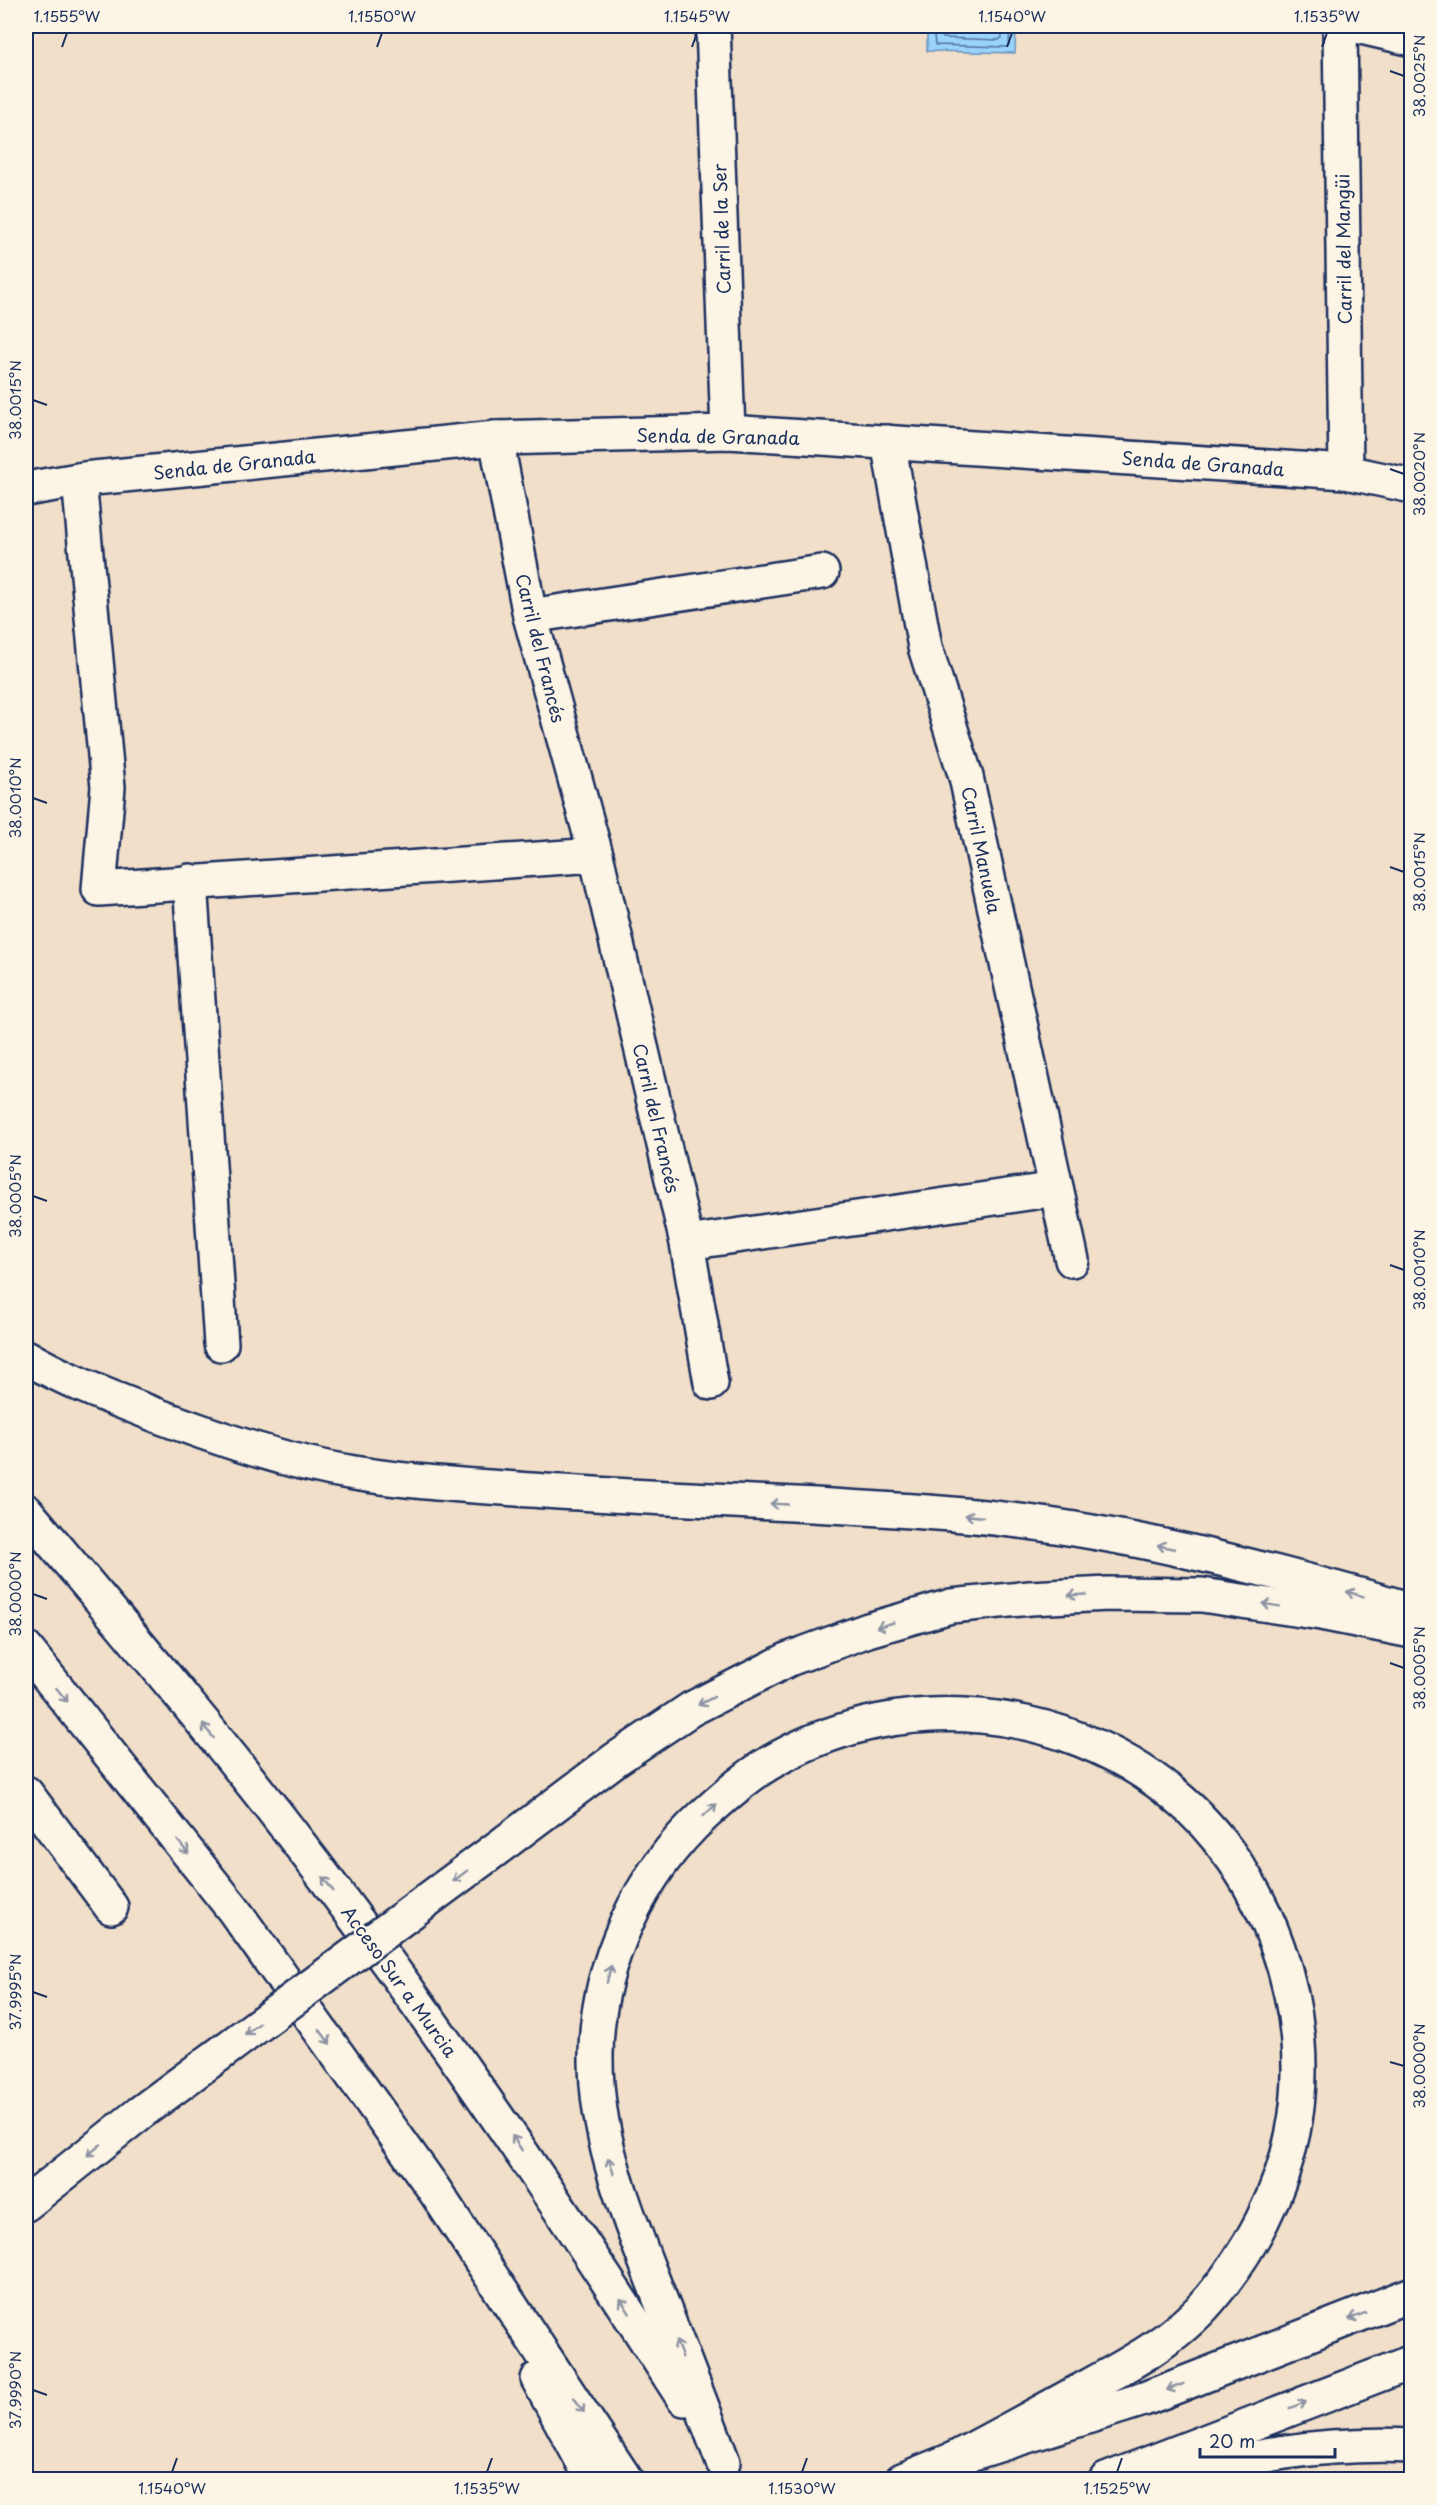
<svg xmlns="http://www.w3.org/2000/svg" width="1437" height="2505" viewBox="0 0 1437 2505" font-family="'Playpen Sans',sans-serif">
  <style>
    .water { fill: #9bd4fb; stroke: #6892bc; stroke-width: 1.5 }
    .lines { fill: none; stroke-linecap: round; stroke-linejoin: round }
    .shore { stroke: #4e719d; stroke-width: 1.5 }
    .street-casing { stroke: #1b2f5e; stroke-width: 38 }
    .secondary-casing { stroke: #1b2f5e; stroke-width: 38 }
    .highway-casing { stroke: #1b2f5e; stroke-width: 38 }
    .street { stroke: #fcf5e5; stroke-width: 33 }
    .secondary { stroke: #fcf5e5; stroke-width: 33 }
    .highway { stroke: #fcf5e5; stroke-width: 33 }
    .highway-bridge-casing { stroke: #1b2f5e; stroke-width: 38; stroke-linecap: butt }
    .highway-bridge { stroke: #fcf5e5; stroke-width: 33 }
    .oneway { stroke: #8c92a2 }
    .ticks { fill: none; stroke: #1b2f5e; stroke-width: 2 }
    .labels { text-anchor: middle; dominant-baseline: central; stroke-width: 4.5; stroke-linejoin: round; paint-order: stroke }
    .street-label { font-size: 18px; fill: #1b2f5e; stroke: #fcf5e5 }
    .neatline { fill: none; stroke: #1b2f5e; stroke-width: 2 }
    .ticks-label { font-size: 15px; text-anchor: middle; fill: #1b2f5e }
  </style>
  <rect width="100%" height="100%" fill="#f1dfc9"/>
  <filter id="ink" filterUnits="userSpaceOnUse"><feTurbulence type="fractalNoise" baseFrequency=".0167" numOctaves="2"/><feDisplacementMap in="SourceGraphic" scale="12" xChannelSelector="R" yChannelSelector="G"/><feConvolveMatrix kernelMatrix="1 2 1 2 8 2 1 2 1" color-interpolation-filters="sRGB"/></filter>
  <g filter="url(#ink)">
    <polygon class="water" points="927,26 1016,26 1015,53 927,51"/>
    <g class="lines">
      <g class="shore">
        <polyline points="933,26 935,45 1006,47 1009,45 1010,26"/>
        <polyline points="940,26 943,38 999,40 1002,37 1003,26"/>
      </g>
      <defs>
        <g id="street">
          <polyline points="713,26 728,432"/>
          <polyline points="1340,26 1346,472"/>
          <polyline points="1357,26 1412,39"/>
          <polyline points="496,438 530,616 596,855 687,1243 711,1383"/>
          <polyline points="888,442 925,647 966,777 1072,1260"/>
          <polyline points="79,480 108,787 99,889 596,855"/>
          <polyline points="26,489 84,479 496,438 728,432 1346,472 1412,486"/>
          <polyline points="530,616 822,572"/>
          <polyline points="190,881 221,1344"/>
          <polyline points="687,1243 1056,1189"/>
          <polyline points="26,1793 111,1907"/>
        </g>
        <g id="secondary">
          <polyline points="902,2480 954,2459 1144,2399 1412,2294"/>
          <polyline points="1106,2480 1412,2362"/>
        </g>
        <g id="highway">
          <path d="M26,1357C67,1381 112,1398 156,1415C220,1439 286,1462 354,1473C408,1482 463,1485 517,1489C662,1500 807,1502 952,1514C1107,1526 1262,1567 1412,1610"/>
          <path d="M26,1511C110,1611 196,1711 277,1815C423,2003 556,2199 684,2399"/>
          <polyline points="26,1649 233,1909 431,2185 626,2480"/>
          <polyline points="507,1841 616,1759 691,1709 789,1659 868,1630 951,1606 1030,1598 1108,1594 1202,1595 1321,1613 1412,1631"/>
          <polyline points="26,2204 140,2113"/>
          <polyline points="538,2379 593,2480"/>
          <path d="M723,2462C701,2403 678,2345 655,2286C626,2211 595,2137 596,2055C596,1967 640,1873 705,1814C728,1793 752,1772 780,1757C905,1689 1062,1704 1172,1793C1268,1870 1317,2012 1293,2132C1281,2193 1250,2252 1210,2299C1174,2342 1122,2368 1074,2394C1034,2416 994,2438 954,2459"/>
          <path d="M1157,2480C1243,2456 1321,2442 1412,2446"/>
        </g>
      </defs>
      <use href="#street" class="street-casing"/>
      <use href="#secondary" class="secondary-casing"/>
      <use href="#highway" class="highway-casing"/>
      <use href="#street" class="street"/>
      <use href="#secondary" class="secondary"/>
      <use href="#highway" class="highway"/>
      <defs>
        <polyline id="highway-bridge" points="140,2113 507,1841"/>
      </defs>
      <use href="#highway-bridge" class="highway-bridge-casing"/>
      <use href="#highway-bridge" class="highway-bridge"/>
    </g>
    <defs><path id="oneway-shaft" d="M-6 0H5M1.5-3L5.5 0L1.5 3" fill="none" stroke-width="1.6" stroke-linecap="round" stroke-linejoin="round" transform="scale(1.5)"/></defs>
    <g class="oneway">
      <use href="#oneway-shaft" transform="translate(779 1504) rotate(-177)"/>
      <use href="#oneway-shaft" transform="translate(974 1516) rotate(-174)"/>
      <use href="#oneway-shaft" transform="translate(1166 1547) rotate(-167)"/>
      <use href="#oneway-shaft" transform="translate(1355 1594) rotate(-164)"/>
      <use href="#oneway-shaft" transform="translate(1077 1595) rotate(177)"/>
      <use href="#oneway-shaft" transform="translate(1271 1605) rotate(-171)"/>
      <use href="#oneway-shaft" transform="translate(885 1625) rotate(164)"/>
      <use href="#oneway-shaft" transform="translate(62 1695) rotate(51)"/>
      <use href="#oneway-shaft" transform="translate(706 1701) rotate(153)"/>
      <use href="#oneway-shaft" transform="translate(208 1731) rotate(-129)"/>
      <use href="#oneway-shaft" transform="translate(710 1810) rotate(-42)"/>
      <use href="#oneway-shaft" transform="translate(183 1847) rotate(51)"/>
      <use href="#oneway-shaft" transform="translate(460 1876) rotate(143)"/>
      <use href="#oneway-shaft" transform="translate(328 1884) rotate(-127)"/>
      <use href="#oneway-shaft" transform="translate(609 1974) rotate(-76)"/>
      <use href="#oneway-shaft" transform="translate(252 2029) rotate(143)"/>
      <use href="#oneway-shaft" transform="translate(325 2037) rotate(54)"/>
      <use href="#oneway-shaft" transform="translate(517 2143) rotate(-124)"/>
      <use href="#oneway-shaft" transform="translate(94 2150) rotate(141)"/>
      <use href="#oneway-shaft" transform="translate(611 2166) rotate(-108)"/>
      <use href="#oneway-shaft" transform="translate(625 2306) rotate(-122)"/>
      <use href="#oneway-shaft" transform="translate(1357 2316) rotate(159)"/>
      <use href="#oneway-shaft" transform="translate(679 2349) rotate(-111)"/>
      <use href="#oneway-shaft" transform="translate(1175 2387) rotate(159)"/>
      <use href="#oneway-shaft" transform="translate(579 2405) rotate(56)"/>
      <use href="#oneway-shaft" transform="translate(1298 2405) rotate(-21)"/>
    </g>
  </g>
  <path class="ticks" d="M62,47L67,33M377,47L382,33M692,47L697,33M1007,47L1012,33M1322,47L1327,33M1390,71L1404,76M33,400L47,405M1390,469L1404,474M33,798L47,803M1390,867L1404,872M33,1196L47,1201M1390,1265L1404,1270M33,1594L47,1599M1390,1663L1404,1668M33,1992L47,1997M1390,2062L1404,2066M33,2390L47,2395M172,2472L177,2458M487,2472L492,2458M802,2472L807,2458M1117,2472L1122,2458"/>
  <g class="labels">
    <g class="street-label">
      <text transform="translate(721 229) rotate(-92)">Carril de la Ser</text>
      <text transform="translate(1343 249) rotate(-91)">Carril del Mangüi</text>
      <text transform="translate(718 436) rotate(1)">Senda de Granada</text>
      <text transform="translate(1203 463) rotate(4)">Senda de Granada</text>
      <text transform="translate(234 464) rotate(-6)">Senda de Granada</text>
      <text transform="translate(541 648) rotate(76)">Carril del Francés</text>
      <text transform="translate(982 850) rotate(78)">Carril Manuela</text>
      <text transform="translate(657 1118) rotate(77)">Carril del Francés</text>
      <text transform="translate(400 1981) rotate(54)">Acceso Sur a Murcia</text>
    </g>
  </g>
  <rect width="1437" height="2505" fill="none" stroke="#fcf5e5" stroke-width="66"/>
  <path d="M1200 2448v9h135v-9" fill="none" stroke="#1b2f5e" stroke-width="3"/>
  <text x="1209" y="2448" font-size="18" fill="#1b2f5e" stroke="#fcf5e5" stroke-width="4.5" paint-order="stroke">20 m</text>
  <rect x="33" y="33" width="1371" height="2439" class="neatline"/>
  <g class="ticks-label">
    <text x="67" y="22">1.1555°W</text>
    <text x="382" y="22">1.1550°W</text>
    <text x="697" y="22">1.1545°W</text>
    <text x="1012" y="22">1.1540°W</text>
    <text x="1327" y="22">1.1535°W</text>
    <text transform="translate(1420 76) rotate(-90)" y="5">38.0025°N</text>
    <text transform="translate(16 400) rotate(-90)" y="5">38.0015°N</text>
    <text transform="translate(1420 474) rotate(-90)" y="5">38.0020°N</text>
    <text transform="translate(16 798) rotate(-90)" y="5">38.0010°N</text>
    <text transform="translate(1420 872) rotate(-90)" y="5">38.0015°N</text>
    <text transform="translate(16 1196) rotate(-90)" y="5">38.0005°N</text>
    <text transform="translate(1420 1270) rotate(-90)" y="5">38.0010°N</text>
    <text transform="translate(16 1594) rotate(-90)" y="5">38.0000°N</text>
    <text transform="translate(1420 1668) rotate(-90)" y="5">38.0005°N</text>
    <text transform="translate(16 1992) rotate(-90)" y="5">37.9995°N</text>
    <text transform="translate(1420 2066) rotate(-90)" y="5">38.0000°N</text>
    <text transform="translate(16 2390) rotate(-90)" y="5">37.9990°N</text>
    <text x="172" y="2494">1.1540°W</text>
    <text x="487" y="2494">1.1535°W</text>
    <text x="802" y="2494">1.1530°W</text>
    <text x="1117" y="2494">1.1525°W</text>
  </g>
</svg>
